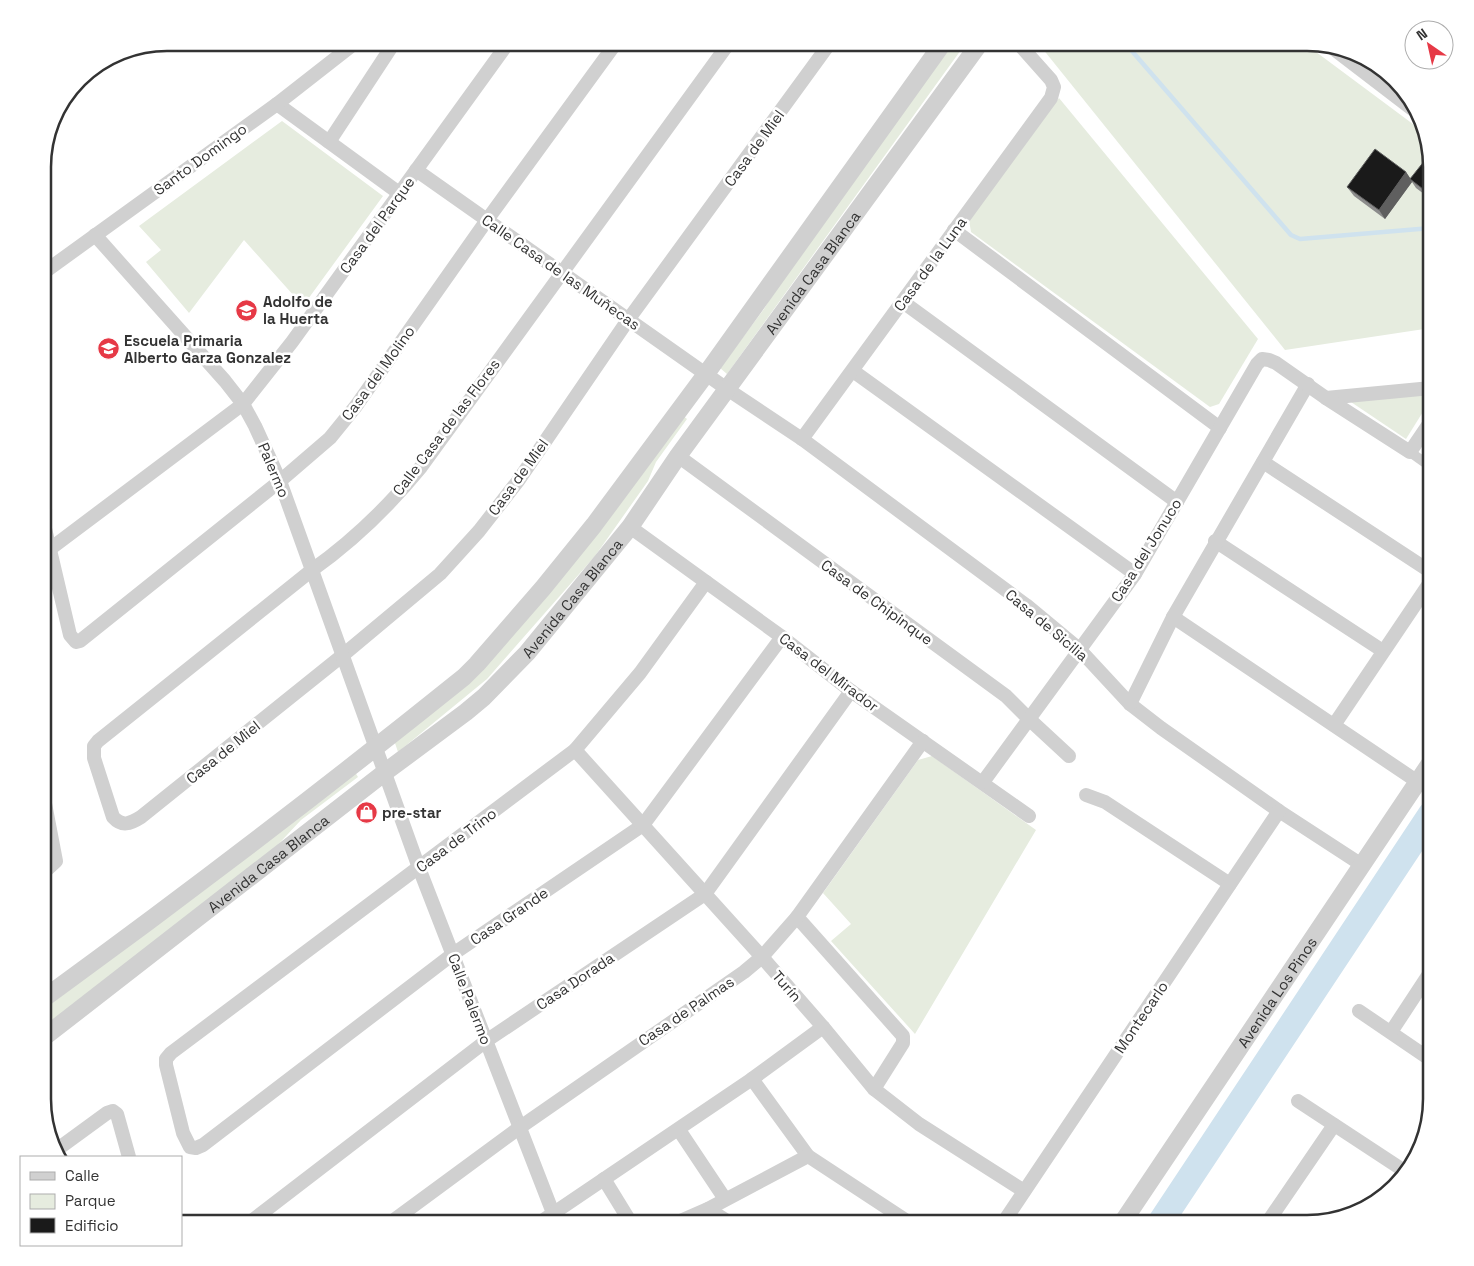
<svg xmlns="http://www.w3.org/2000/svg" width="1474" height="1266" viewBox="0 0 1474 1266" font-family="'Space Grotesk',sans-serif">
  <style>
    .green { fill: #e6ecdf }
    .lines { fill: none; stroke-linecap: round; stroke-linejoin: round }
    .stream { stroke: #cfe2ee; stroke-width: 4.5 }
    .river { stroke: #cfe2ee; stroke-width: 26 }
    .pedestrian { stroke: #d0d0d0; stroke-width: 10 }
    .minor { stroke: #d0d0d0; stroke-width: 14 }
    .tertiary { stroke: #d0d0d0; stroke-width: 18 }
    .wall { fill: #8c8c8c }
    .shaded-wall { fill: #5f5f5f }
    .building { fill: #1a1a1a; stroke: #5f5f5f }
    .labels { text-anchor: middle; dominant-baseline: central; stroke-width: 5; stroke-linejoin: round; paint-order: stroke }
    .street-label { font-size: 15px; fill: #333; stroke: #fff }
    .poi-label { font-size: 15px; font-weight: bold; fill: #333; stroke: #fff; text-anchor: start }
    .rim { fill: none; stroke: #333; stroke-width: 2.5 }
  </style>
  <rect width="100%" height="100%" fill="#fff"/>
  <g class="green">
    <polygon points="951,43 966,43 727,374 720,368 764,309 791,263"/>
    <polygon points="1038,43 1304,43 1425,133 1431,168 1431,328 1285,350"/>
    <polygon points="1059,98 1258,339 1219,404 1210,407 971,232 969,220"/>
    <polygon points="282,121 383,196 303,306 244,240 189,313 146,262 161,250 139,226"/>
    <polygon points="1431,392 1431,399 1406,439 1351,402"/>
    <polygon points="682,415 687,419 656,462 648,481 595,556 487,679 398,752 394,740 469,679"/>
    <polygon points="932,756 1036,830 915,1034 831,941 851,924 823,893 918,760"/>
    <polygon points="355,772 358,777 301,820 272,851 43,1028 43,1010"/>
  </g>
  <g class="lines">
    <polyline class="stream" points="1125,43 1291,235 1300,239 1431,228"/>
    <polyline class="river" points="1160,1223 1431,814"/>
    <polyline class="pedestrian" points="1410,452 1431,467"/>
    <g class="minor">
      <path d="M729,43L421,467C389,506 353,541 312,570L98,741L94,746V758L113,817C122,827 130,824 141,817L343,655L440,574L479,531L518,481L628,320L830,43"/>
      <polyline points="277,104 399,193"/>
      <polyline points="329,142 394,43"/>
      <polyline points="416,170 727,389 802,439 1026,605 1079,649 1130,704 1161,728 1279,811 1362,865"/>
      <polyline points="954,230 1220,428"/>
      <polyline points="95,235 225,381 243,404 255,426 280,481 419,868 553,1213 556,1223"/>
      <polyline points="43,273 277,104 355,43"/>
      <polyline points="903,302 1177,502"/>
      <polyline points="853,371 1135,574"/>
      <polyline points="1326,398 1431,388"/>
      <polyline points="802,439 1051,98 1054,87 1051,80 1018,43"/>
      <polyline points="678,456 1006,696 1029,719 1069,756"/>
      <polyline points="1263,462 1431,572"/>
      <polyline points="43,520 70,635 76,642 80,641 280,481 330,438 356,406 487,220 616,43"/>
      <polyline points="630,527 782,637 851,691 1029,816"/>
      <polyline points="1215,541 1383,651"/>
      <polyline points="50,549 243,404 292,342 508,43"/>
      <polyline points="706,582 640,673 575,750 171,1053 166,1059 166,1065 183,1133 190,1147 196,1148 203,1145 453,954 643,825 782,637"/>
      <polyline points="1173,617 1418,782"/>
      <polyline points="1130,704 1173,617 1308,384"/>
      <polyline points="1334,725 1431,581"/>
      <polyline points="575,750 762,957 823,1027 874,1089 919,1124 1024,1191"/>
      <polyline points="983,782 1135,574 1257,364 1262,359 1269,360 1276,363 1326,398 1410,452 1431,421"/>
      <polyline points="1086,795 1105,802 1230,884"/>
      <polyline points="43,873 56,861 43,793"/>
      <polyline points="797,917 903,1036 903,1043 874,1089"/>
      <polyline points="1359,1011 1431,1060"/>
      <polyline points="1391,1032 1431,971"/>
      <polyline points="752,1079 808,1156 910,1223"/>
      <polyline points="1298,1101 1406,1172"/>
      <polyline points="679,1130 725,1199"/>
      <polyline points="55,1151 107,1113 113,1111 117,1114 129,1157"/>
      <polyline points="604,1179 631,1223"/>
      <polyline points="708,1209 730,1223"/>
      <polyline points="249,1223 486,1041 705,894 851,691"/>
      <polyline points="390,1223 519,1128 744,972 762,957 797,917 923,741"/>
      <polyline points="539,1223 752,1079 823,1027"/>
      <polyline points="676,1223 708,1209 808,1156"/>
      <polyline points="1003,1223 1279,811"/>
      <polyline points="1267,1223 1334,1125"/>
    </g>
    <g class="tertiary">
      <polyline points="1336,48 1413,107"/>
      <path d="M43,999C186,895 326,788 464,677L477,664L543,588L594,525L706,374L943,43"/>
      <path id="s1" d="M43,1038L384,773L466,712L484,697L527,653L630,527L678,456L980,43"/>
      <path id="s2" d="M1122,1223L1431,762"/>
    </g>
  </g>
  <polygon class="wall" points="1432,168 1432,200 1416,188 1412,182 1385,219 1354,196 1347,187 1406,172 1410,178"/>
  <polygon class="shaded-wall" points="1406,172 1412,181 1410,179 1412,182 1385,219 1379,210"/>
  <g class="building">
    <polygon points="1375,149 1406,172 1379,210 1347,187"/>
    <polygon points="1429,155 1432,168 1432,196 1410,179"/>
  </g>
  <defs>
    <symbol id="school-disc" viewBox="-11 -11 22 22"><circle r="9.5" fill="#e63946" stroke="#fff"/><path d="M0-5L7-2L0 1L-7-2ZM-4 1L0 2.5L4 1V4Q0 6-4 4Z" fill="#fff"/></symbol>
    <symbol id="shop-disc" viewBox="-11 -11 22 22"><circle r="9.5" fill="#e63946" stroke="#fff"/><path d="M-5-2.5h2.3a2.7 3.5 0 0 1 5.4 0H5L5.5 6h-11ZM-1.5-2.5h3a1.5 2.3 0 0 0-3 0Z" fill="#fff"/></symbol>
  </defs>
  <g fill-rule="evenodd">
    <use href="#school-disc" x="234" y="298" width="25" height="25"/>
    <use href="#school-disc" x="96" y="336" width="25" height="25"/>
    <use href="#shop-disc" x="354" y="800" width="25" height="25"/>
  </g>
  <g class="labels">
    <g class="street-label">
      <text transform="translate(754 148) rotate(-54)">Casa de Miel</text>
      <text transform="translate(200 159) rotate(-36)">Santo Domingo</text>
      <text transform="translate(377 225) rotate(-54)">Casa del Parque</text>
      <text transform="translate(930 264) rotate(-54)">Casa de la Luna</text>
      <text transform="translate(561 272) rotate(35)">Calle Casa de las Muñecas</text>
      <text stroke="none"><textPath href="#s1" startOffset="1095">Avenida Casa Blanca</textPath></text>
      <text transform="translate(378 373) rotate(-54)">Casa del Molino</text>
      <text transform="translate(446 427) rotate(-53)">Calle Casa de las Flores</text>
      <text transform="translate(274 470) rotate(67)">Palermo</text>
      <text transform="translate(518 477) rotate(-54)">Casa de Miel</text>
      <text transform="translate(1146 550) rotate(-58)">Casa del Jonuco</text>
      <text stroke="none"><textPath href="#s1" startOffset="690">Avenida Casa Blanca</textPath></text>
      <text transform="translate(877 602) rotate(36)">Casa de Chipinque</text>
      <text transform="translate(1047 625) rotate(40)">Casa de Sicilia</text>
      <text transform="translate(829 672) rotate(37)">Casa del Mirador</text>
      <text transform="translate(223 752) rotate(-39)">Casa de Miel</text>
      <text transform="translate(456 840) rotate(-37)">Casa de Trino</text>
      <text stroke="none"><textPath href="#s1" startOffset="285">Avenida Casa Blanca</textPath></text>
      <text transform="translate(509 916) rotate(-34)">Casa Grande</text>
      <text transform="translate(575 981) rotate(-34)">Casa Dorada</text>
      <text transform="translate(787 986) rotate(49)">Turín</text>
      <text stroke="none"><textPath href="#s2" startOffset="278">Avenida Los Pinos</textPath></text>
      <text transform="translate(470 999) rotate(69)">Calle Palermo</text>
      <text transform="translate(686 1011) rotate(-34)">Casa de Palmas</text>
      <text transform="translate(1141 1017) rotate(-56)">Montecarlo</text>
    </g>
    <g class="poi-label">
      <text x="263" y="301">Adolfo de<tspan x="263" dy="17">la Huerta</tspan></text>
      <text x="124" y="340">Escuela Primaria<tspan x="124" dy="17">Alberto Garza Gonzalez</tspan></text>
      <text x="382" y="812">pre-star</text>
    </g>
  </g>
  <path d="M0 0H1474V1266H0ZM167 51H1307A116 116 0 0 1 1423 167V1099A116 116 0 0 1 1307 1215H167A116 116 0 0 1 51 1099V167A116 116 0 0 1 167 51Z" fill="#fff" fill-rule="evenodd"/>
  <path class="rim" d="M167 51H1307A116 116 0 0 1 1423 167V1099A116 116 0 0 1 1307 1215H167A116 116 0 0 1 51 1099V167A116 116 0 0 1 167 51Z"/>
  <rect x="20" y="1156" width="162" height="90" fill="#ffffff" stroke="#adadad"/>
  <rect x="30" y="1172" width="25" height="8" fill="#d0d0d0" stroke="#adadad"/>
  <text x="65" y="1181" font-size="15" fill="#333333">Calle</text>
  <rect x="30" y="1194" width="25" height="15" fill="#e6ecdf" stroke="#adadad"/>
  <text x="65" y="1206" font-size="15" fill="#333333">Parque</text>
  <rect x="30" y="1218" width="25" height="15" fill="#1a1a1a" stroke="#adadad"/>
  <text x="65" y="1231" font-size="15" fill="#333333">Edificio</text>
  <g transform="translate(1429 45) rotate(326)"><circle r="24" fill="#ffffff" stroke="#adadad"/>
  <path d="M0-4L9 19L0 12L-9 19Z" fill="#e63946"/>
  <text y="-8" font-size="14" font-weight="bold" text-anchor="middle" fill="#333333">N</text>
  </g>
</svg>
